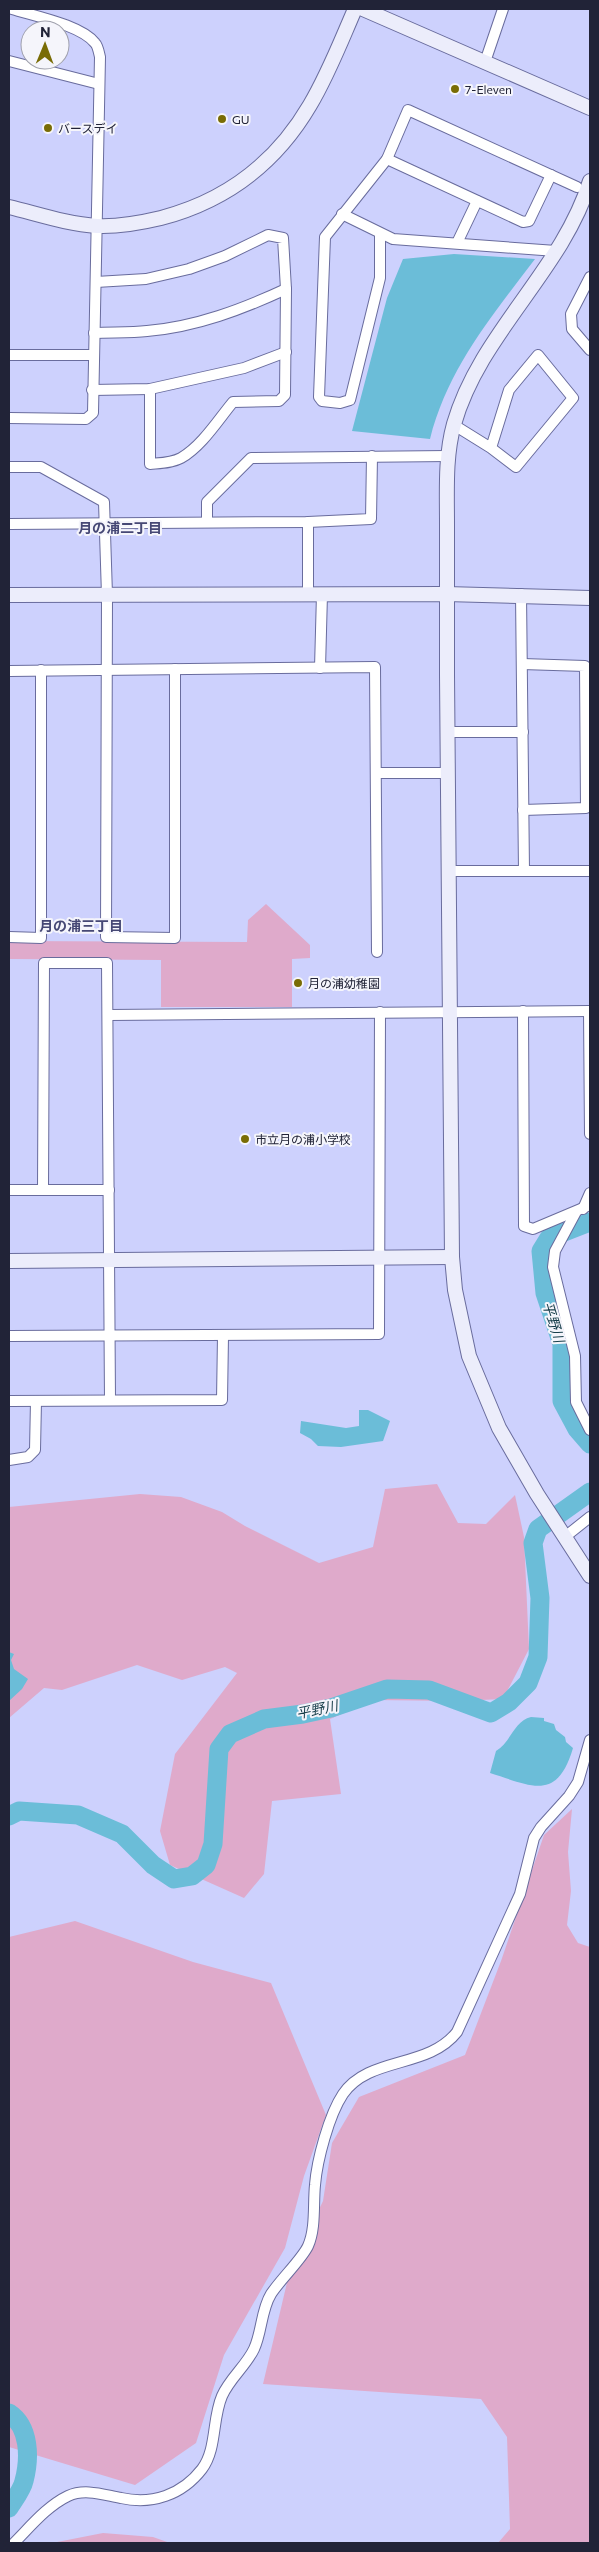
<svg xmlns="http://www.w3.org/2000/svg" width="599" height="2552" viewBox="0 0 599 2552" font-family="Commissioner,'Noto Sans JP',sans-serif">
  <style>
    .green { fill: #dfaacb }
    .water { fill: #6bbdd8 }
    .lines { fill: none; stroke-linecap: round; stroke-linejoin: round }
    .river { stroke: #6bbdd8; stroke-width: 19 }
    .street-casing { stroke: #696c9d; stroke-width: 12 }
    .secondary-casing { stroke: #696c9d; stroke-width: 16 }
    .street { stroke: #fff; stroke-width: 10 }
    .secondary { stroke: #ecedfb; stroke-width: 14 }
    .poi-dot { fill: #796c05; stroke: #f5f5fb; stroke-width: 2 }
    .labels { text-anchor: middle; dominant-baseline: central; stroke-width: 4; stroke-linejoin: round; paint-order: stroke }
    .poi-label { font-size: 12px; fill: #212337; stroke: #f5f5fb; text-anchor: start }
    .neighbourhood-label { font-size: 14px; font-weight: bold; fill: #464875; stroke: #f5f5fb }
    .water-label { font-size: 14px; font-style: italic; fill: #173e4a; stroke: #f5f5fb }
  </style>
  <rect width="100%" height="100%" fill="#cdd1fd"/>
  <g class="green">
    <polygon points="266,904 310,945 310,958 292,959 292,1007 161,1007 161,960 9,959 9,941 247,942 248,920"/>
    <polygon points="437,1484 458,1523 486,1524 515,1495 524,1537 529,1649 503,1699 458,1701 374,1700 330,1719 341,1794 272,1801 264,1874 244,1898 170,1865 160,1831 175,1754 237,1673 225,1667 182,1680 137,1665 62,1690 44,1688 9,1718 9,1507 140,1494 181,1497 222,1512 245,1526 319,1563 373,1547 385,1489"/>
    <polygon points="572,1809 568,1852 571,1891 567,1925 578,1943 590,1947 590,2543 498,2543 510,2529 507,2437 481,2399 263,2384 290,2270 323,2201 332,2143 359,2097 465,2055 501,1961 544,1835"/>
    <polygon points="75,1921 193,1962 271,1983 326,2115 304,2176 285,2248 224,2355 196,2443 135,2485 9,2447 9,1937"/>
    <polygon points="103,2533 153,2537 170,2543 52,2543"/>
  </g>
  <g class="water">
    <path d="M454,254L535,259C492,316 448,368 430,439L352,431L387,298L403,259Z"/>
    <polygon points="359,1410 368,1410 390,1421 383,1441 341,1447 318,1446 311,1439 300,1433 301,1421 346,1428 359,1426"/>
    <polygon points="9,1652 14,1654 11,1660 14,1669 28,1679 22,1689 9,1701"/>
    <path d="M531,1717L544,1718V1721L554,1724L556,1730L565,1737L566,1742L573,1748C557,1802 532,1786 490,1773L496,1751C511,1742 514,1721 531,1717Z"/>
  </g>
  <g class="lines">
    <g class="river">
      <polyline points="590,1222 549,1238 541,1251 545,1293 562,1344 562,1401 577,1429 590,1444"/>
      <polyline points="9,1816 19,1811 78,1815 122,1834 153,1865 174,1879 192,1876 206,1865 213,1844 219,1749 230,1734 264,1719 303,1714 331,1708 387,1689 429,1690 491,1713 509,1702 528,1683 538,1657 540,1598 533,1543 538,1529 590,1492"/>
      <path d="M9,2413C30,2427 30,2458 24,2481C22,2490 14,2500 9,2508"/>
    </g>
    <defs>
      <g id="street">
        <polyline points="9,61 99,84"/>
        <polyline points="485,62 503,9"/>
        <polyline points="387,159 523,222 529,221 551,175"/>
        <polyline points="342,214 393,239 556,251"/>
        <polyline points="380,234 380,278 350,400 340,403 322,401 319,397 325,237 387,159 408,110 577,187"/>
        <polyline points="457,243 477,201"/>
        <polyline points="590,277 571,314 572,329 590,350"/>
        <path d="M96,282L146,279L189,269L225,256L268,235L283,238L286,289L285,395L279,401L233,402C218,420 202,446 181,458C172,463 161,463 150,464V389"/>
        <path d="M94,333C111,332 130,333 147,331C196,327 243,309 286,289"/>
        <polyline points="9,355 93,355"/>
        <polyline points="92,390 150,389 244,368 286,352"/>
        <path d="M9,418L86,419L93,413L100,57C99,53 98,46 95,43C81,25 34,16 12,9"/>
        <polyline points="454,425 491,448 509,390 538,355 573,398 516,467 491,448"/>
        <polyline points="9,467 41,467 104,502 107,595 106,937 175,938 175,669"/>
        <polyline points="207,522 207,502 251,458 448,456"/>
        <polyline points="9,524 308,522 371,519 372,456"/>
        <polyline points="308,594 308,522"/>
        <polyline points="521,594 524,871"/>
        <polyline points="522,664 585,666 586,808 523,810"/>
        <polyline points="320,668 322,594"/>
        <polyline points="9,671 375,667 377,952"/>
        <polyline points="447,732 523,732"/>
        <polyline points="377,773 447,773"/>
        <polyline points="448,871 590,871"/>
        <polyline points="9,937 41,938 41,670"/>
        <polyline points="523,1011 524,1226 533,1229 590,1205"/>
        <polyline points="589,1011 590,1134"/>
        <polyline points="109,1015 590,1011"/>
        <polyline points="9,1190 109,1190"/>
        <polyline points="43,1190 44,963 107,963 110,1400"/>
        <polyline points="583,1209 590,1193"/>
        <polyline points="576,1212 555,1251 553,1267 575,1356 576,1402 590,1430"/>
        <polyline points="9,1336 379,1334 380,1012"/>
        <polyline points="9,1401 222,1400 223,1336"/>
        <polyline points="9,1460 28,1457 35,1450 36,1401"/>
        <polyline points="566,1536 590,1517"/>
        <path d="M14,2543C30,2527 47,2506 68,2496C85,2488 104,2495 121,2498C152,2505 182,2495 202,2469C217,2449 212,2419 222,2396C230,2378 246,2366 254,2349C262,2332 261,2310 271,2294C280,2280 302,2259 308,2246C316,2228 313,2204 315,2185C317,2160 329,2115 343,2094C369,2056 428,2069 457,2032L520,1894L534,1838L541,1827L569,1796L578,1782L590,1740"/>
      </g>
      <g id="secondary">
        <polyline points="363,9 590,108"/>
        <path d="M590,181C562,271 480,333 454,424C445,456 447,491 447,524C447,574 447,625 447,675C448,869 450,1063 452,1257L455,1290L469,1356L499,1428L537,1494L590,1576"/>
        <path d="M9,207C38,214 67,224 97,226C119,227 140,223 161,218C226,201 276,163 310,105C328,75 341,41 355,9"/>
        <polyline points="9,595 446,594 590,598"/>
        <polyline points="9,1261 452,1257"/>
      </g>
    </defs>
    <use href="#street" class="street-casing"/>
    <use href="#secondary" class="secondary-casing"/>
    <use href="#street" class="street"/>
    <use href="#secondary" class="secondary"/>
  </g>
  <g class="poi-dot">
    <circle cx="455" cy="89" r="5"/>
    <circle cx="222" cy="119" r="5"/>
    <circle cx="48" cy="128" r="5"/>
    <circle cx="298" cy="983" r="5"/>
    <circle cx="245" cy="1139" r="5"/>
  </g>
  <g class="labels">
    <g class="poi-label">
      <text x="465" y="89">7-Eleven</text>
      <text x="232" y="119">GU</text>
      <text x="58" y="128">バースデイ</text>
      <text x="308" y="983">月の浦幼稚園</text>
      <text x="255" y="1139">市立月の浦小学校</text>
    </g>
    <g class="neighbourhood-label">
      <text x="120" y="527">月の浦二丁目</text>
      <text x="81" y="925">月の浦三丁目</text>
    </g>
    <g class="water-label">
      <text transform="translate(554 1322) rotate(73)">平野川</text>
      <text transform="translate(317 1709) rotate(-12)">平野川</text>
    </g>
  </g>
  <rect width="599" height="2552" fill="none" stroke="#212337" stroke-width="20"/>
  <g transform="translate(45 45) rotate(1)"><circle r="24" fill="#f5f5fb" stroke="#a0a1ad"/>
  <path d="M0-4L9 19L0 12L-9 19Z" fill="#796c05"/>
  <text y="-8" font-size="14" font-weight="bold" text-anchor="middle" fill="#212337">N</text>
  </g>
</svg>
